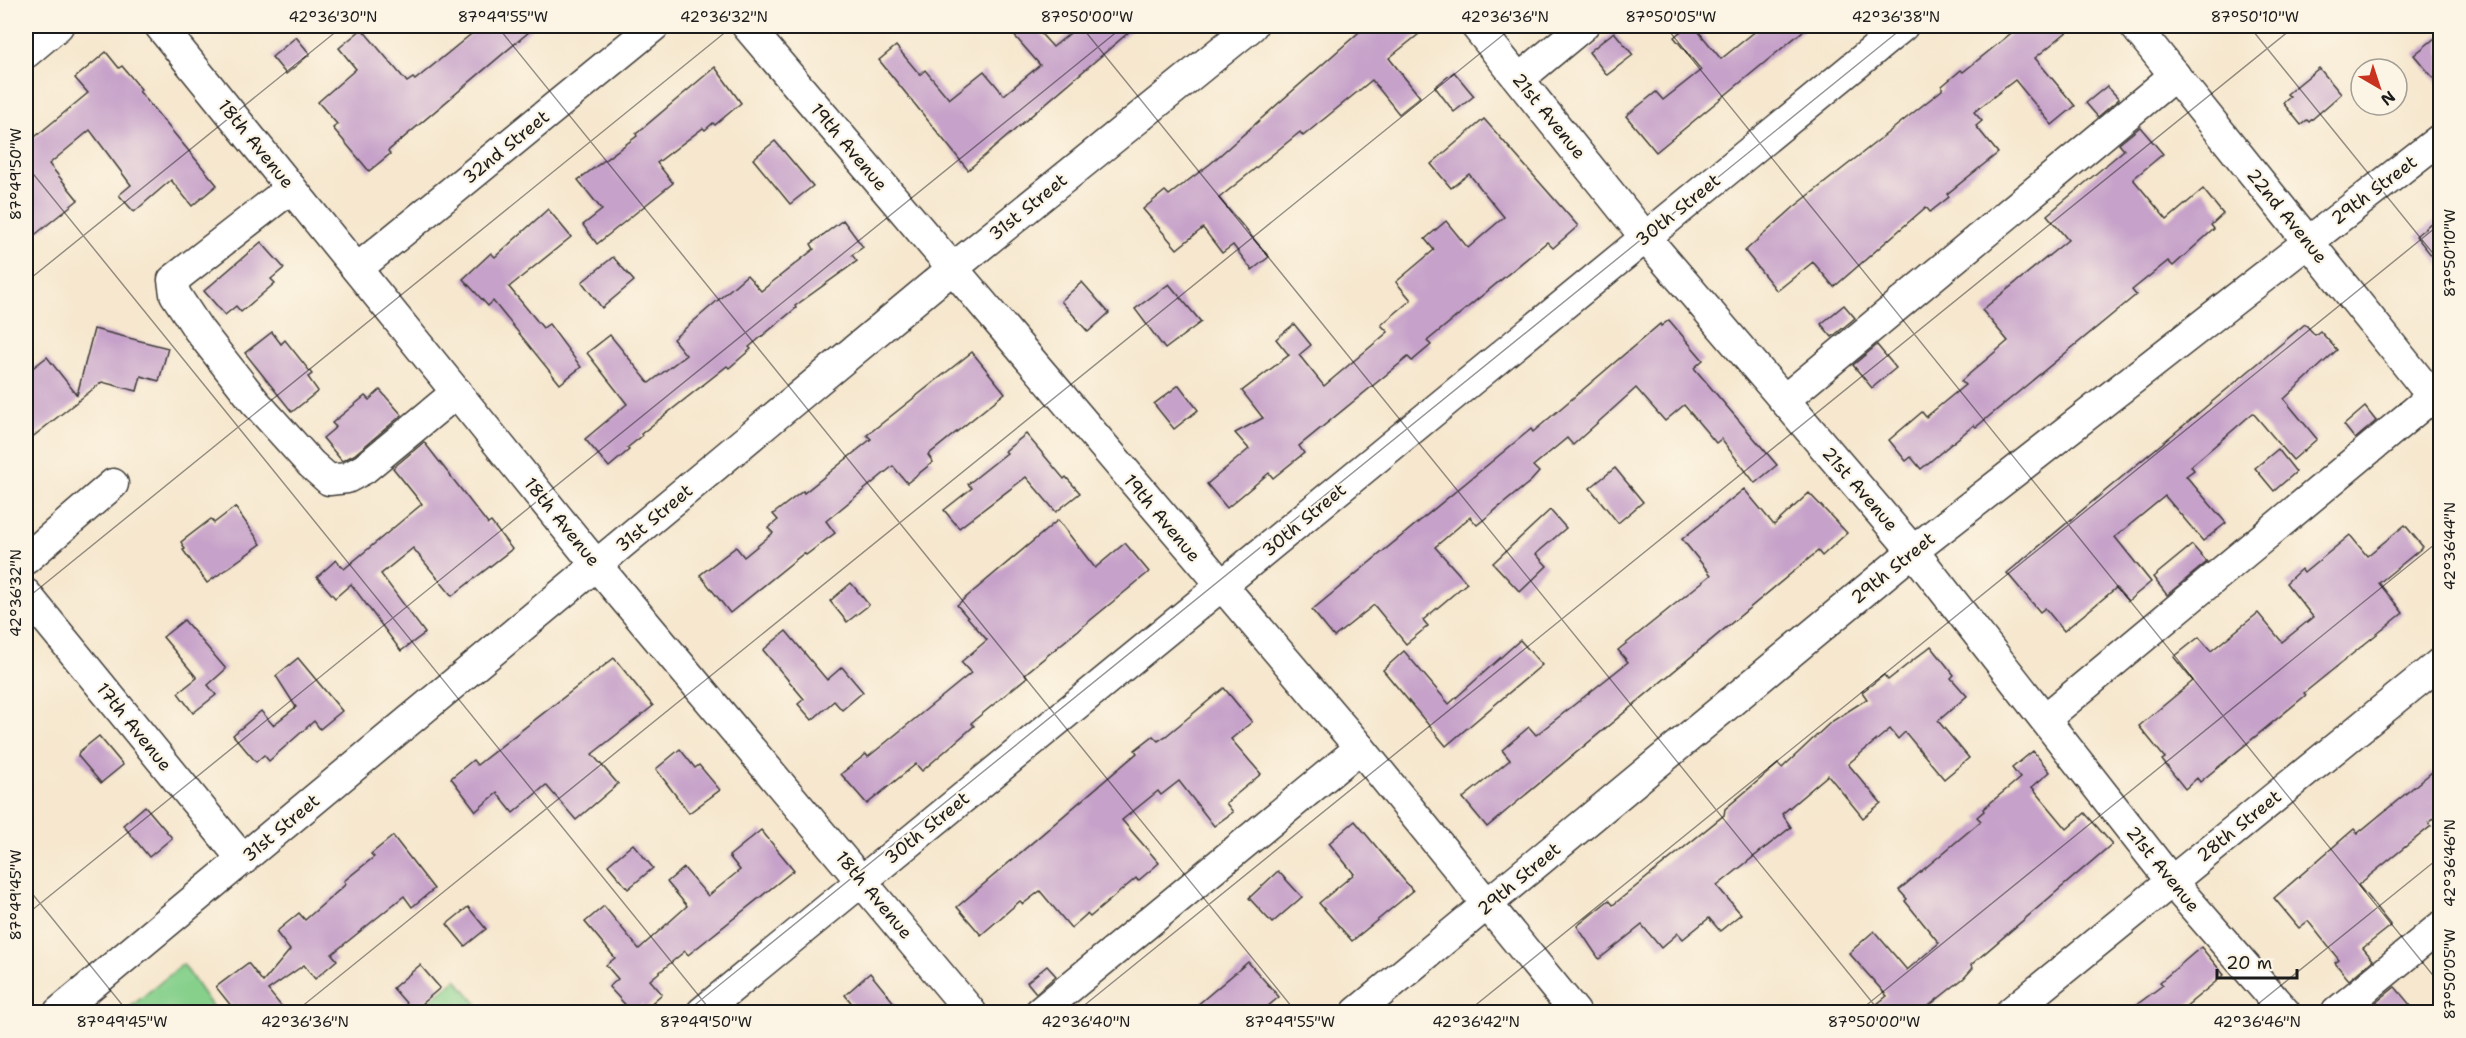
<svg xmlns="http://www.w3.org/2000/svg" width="2466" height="1038" viewBox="0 0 2466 1038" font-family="'Shantell Sans',sans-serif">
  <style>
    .green { fill: #86d08c; stroke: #517654; stroke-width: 1.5 }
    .building { fill: #c6a1c9 }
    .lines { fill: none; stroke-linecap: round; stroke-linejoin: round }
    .minor-casing { stroke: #3d3a37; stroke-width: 33 }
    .minor { stroke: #fff; stroke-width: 30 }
    .ticks { fill: none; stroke: #1c1c1c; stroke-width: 1.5; stroke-opacity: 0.45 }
    .labels { text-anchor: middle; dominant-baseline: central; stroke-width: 4.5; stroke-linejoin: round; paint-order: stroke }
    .street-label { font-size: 18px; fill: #1c1c1c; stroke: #fcf5e5 }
    .neatline { fill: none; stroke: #1c1c1c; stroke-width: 2 }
    .ticks-label { font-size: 15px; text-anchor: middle; fill: #1c1c1c }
  </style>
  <rect width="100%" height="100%" fill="#fcf5e5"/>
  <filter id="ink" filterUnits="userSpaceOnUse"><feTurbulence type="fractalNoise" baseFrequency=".0167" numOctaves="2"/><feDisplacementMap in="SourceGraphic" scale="12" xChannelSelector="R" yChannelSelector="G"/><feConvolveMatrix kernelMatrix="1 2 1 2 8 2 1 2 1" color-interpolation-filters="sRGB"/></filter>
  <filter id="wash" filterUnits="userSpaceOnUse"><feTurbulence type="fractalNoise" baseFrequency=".008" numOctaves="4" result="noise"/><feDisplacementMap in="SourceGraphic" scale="24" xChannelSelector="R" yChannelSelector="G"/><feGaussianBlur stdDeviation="1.35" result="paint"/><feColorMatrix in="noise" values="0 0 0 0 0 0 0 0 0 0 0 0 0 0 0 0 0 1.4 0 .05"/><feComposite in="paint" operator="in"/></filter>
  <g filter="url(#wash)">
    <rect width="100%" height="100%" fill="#f6e7ce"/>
    <g class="green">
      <polygon points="183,964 216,1012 124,1012"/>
      <polygon points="456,979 484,1012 416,1012"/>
    </g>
    <g id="blocks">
      <g class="building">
        <polygon points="481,26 536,26 388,151 390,154 369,171 333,128 337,124 318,102 356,69 339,48 362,29 407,82 413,78 415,80"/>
        <polygon points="1006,26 1034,26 1053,47 1079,26 1136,26 968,170 879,60 896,46 920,75 925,70 949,99 984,71 1004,95 1040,65"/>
        <polygon points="1366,26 1429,26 1389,58 1420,97 1399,114 1372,80 1303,136 1300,132 1219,198 1269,257 1252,270 1233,245 1222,253 1203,228 1177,249 1143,209 1165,191 1169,195 1210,164"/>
        <polygon points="1687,26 1694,26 1721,59 1762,26 1809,26 1656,152 1626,116 1656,92 1663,100 1701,70 1674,37"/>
        <polygon points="2020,26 2074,26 2035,58 2075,106 2052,125 2015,80 1974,112 1982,121 1976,126 1998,153 1947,194 1949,197 1930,212 1926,207 1834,287 1813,262 1777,291 1745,251 1794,207 1942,90 1942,86 1961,70 1963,72"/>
        <polygon points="1614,32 1633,55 1607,75 1589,52"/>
        <polygon points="2440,34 2440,86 2414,55"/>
        <polygon points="296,37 310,54 286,74 272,57"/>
        <polygon points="106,52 119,68 122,66 141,89 139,91 217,185 192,206 171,180 134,212 119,195 131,185 90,130 49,164 78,200 26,242 26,135 30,141 88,93 75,78"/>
        <polygon points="715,67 741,103 715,125 713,123 705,130 703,128 657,163 673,183 597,244 583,225 602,210 578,180 637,136 636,134"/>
        <polygon points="2319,68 2341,94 2309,122 2307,120 2301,125 2283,103 2290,97 2287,94"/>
        <polygon points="1454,72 1474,96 1454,112 1435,87"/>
        <polygon points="2107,86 2119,99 2098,117 2086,103"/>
        <polygon points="1484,119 1578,226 1553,248 1547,242 1427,341 1431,345 1412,361 1408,357 1299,446 1304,453 1273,478 1269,473 1227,508 1207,484 1249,449 1235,433 1263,418 1242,391 1289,355 1276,339 1294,324 1311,345 1299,355 1324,386 1388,332 1381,325 1411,300 1396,282 1434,250 1425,239 1446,221 1468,248 1504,217 1469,174 1451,188 1431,164"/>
        <polygon points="2140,127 2163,154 2133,179 2167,220 2203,189 2223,214 2211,225 2214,229 2173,266 2168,261 2132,290 2136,295 1976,427 1974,425 1921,469 1911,457 1906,461 1889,440 1922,412 1926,417 1965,385 1961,381 2008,341 1982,310 2068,240 2047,215 2124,150 2119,144"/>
        <polygon points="775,141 813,186 790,204 753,159"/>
        <polygon points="548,209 571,237 509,287 543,328 549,324 581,367 560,384 493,301 488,306 463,279 491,253 495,257"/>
        <polygon points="2440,215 2440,266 2416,236"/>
        <polygon points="843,220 863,247 852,255 857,261 795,306 796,308 749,347 751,349 729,368 727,366 641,434 642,436 627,448 629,450 609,467 585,439 627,404 587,353 610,335 649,383 686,355 673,339 747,275 761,291 814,249 811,244"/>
        <polygon points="261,242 284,268 271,279 275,283 241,312 236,306 225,315 204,291"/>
        <polygon points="613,257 634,281 602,308 582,282"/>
        <polygon points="1082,282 1109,313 1088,332 1061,301"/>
        <polygon points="1169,284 1201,322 1165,349 1135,309"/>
        <polygon points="1844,305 1855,318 1832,337 1821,324"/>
        <polygon points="1669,320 1703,360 1694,368 1777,465 1755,483 1721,439 1716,443 1684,405 1665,421 1636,388 1573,445 1567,438 1533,466 1539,472 1531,481 1477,525 1470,517 1435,547 1467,583 1423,620 1428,626 1406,644 1374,605 1334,637 1312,610 1531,429 1533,432 1660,324 1661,326"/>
        <polygon points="2305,324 2315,335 2320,331 2337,350 2284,399 2317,439 2293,460 2253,413 2191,466 2194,470 2186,476 2226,523 2203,541 2165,496 2115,537 2151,582 2128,601 2116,588 2064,631 2045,608 2040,612 2007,573"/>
        <polygon points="94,329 168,348 159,381 141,376 137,391 102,382 26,442 26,373 47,357 77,395"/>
        <polygon points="272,332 281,344 285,340 312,374 308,377 318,391 292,412 245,353"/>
        <polygon points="1877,345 1896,368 1872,388 1853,365"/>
        <polygon points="972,352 1005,393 928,455 933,462 907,483 893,466 826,521 835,533 806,555 804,553 730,613 700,575 736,547 744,557 773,533 768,528 778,520 773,514 803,491 804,493 871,439 867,435"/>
        <polygon points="1179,385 1198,410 1174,429 1154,404"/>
        <polygon points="380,390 402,415 354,455 342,461 323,438 336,427 332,423 365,396 369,400"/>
        <polygon points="2365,407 2376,421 2355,439 2344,425"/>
        <polygon points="1026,434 1064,479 1066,477 1080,493 1056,512 1026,477 959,528 944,510 972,488 968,484 1007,453 1005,451"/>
        <polygon points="424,442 488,524 491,522 512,549 452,596 413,548 381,574 425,633 401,651 351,584 335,598 317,577 336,560 344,569 422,504 393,468"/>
        <polygon points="2278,449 2296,472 2274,491 2255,468"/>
        <polygon points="1615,468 1643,502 1618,523 1590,488"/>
        <polygon points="1744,489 1774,525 1809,493 1847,533 1822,556 1818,551 1487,827 1463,798 1510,760 1502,750 1529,727 1536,735 1628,662 1618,650 1711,575 1682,539"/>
        <polygon points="235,507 261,544 207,583 183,550 185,549 181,542 211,519 214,523"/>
        <polygon points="1550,510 1566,528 1536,554 1547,566 1520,592 1493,563"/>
        <polygon points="1058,520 1095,568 1125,543 1149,572 1025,674 1027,677 971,723 974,726 936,759 922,771 916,764 867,804 841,774 866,754 868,757 971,673 961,662 987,640 957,605"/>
        <polygon points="2405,525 2423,547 2379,583 2403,613 2304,693 2306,695 2200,782 2197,778 2185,789 2162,760 2165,758 2139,726 2193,681 2174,657 2199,637 2211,651 2258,613 2282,642 2313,617 2286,583 2301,569 2304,573 2350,535 2367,556"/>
        <polygon points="2192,545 2207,562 2167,595 2153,577"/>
        <polygon points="851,583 869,605 847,622 830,601"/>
        <polygon points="184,620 226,669 208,685 216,695 193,713 178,693 197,678 163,637"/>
        <polygon points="786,631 827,680 842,667 863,692 842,710 834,701 812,720 798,704 804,699 763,650"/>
        <polygon points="1520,640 1542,665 1446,746 1383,670 1404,651 1449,704"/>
        <polygon points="1931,646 1954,675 1951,678 1967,696 1938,721 1969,758 1944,779 1905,732 1898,739 1890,729 1848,764 1881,803 1863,818 1828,775 1782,814 1791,827 1717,886 1741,914 1720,931 1709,918 1683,939 1678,933 1661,948 1642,925 1599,959 1577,926 1609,900 1613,905 1724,815 1725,809 1778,764 1782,768 1831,722 1867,699 1862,692 1884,675 1888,680"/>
        <polygon points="298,658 342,711 320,729 314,721 269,761 264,755 256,762 233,735 261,711 273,725 296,707 276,676"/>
        <polygon points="614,658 653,706 592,754 618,784 576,820 546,785 513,813 497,793 476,811 451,778 473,760 477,765"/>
        <polygon points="1224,688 1252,722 1231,739 1261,774 1226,803 1233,812 1214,826 1179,781 1161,795 1158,791 1122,820 1159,863 1138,881 1136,878 1090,917 1087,914 1071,928 1040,891 1023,904 1020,901 981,935 957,907 1137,753 1135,750 1153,736 1158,741 1166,736"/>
        <polygon points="99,736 123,765 101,783 78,756 79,752"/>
        <polygon points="680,749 695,768 699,765 720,790 689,813 656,769"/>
        <polygon points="2033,751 2050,772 2032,787 2067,829 2085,813 2112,844 1971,965 1973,968 1964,978 1921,1012 1867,1012 1887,996 1849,953 1874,931 1907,970 1939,943 1905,901 1907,899 1899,890 1981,821 1977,817 1984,811 1983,809 2020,778 2012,768"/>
        <polygon points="2432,772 2440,783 2440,813 2429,823 2431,826 2358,885 2391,926 2363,948 2373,960 2349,980 2335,963 2339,960 2308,921 2299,928 2274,898 2354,829 2358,833"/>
        <polygon points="145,806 172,838 149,857 123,825"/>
        <polygon points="1355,821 1413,891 1352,941 1319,903 1354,874 1329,843"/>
        <polygon points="761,830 794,870 688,955 685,951 650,980 662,994 646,1008 642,1004 632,1012 609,987 618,979 606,965 615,958 585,922 604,906 639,949 687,906 667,882 684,868 708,896 740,870 729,856"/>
        <polygon points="393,836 434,889 412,907 404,896 332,954 337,960 315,979 304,965 268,990 286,1012 236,1012 216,987 248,963 263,982 290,950 276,932 299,913 305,920 346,884 344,881 374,857 371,854"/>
        <polygon points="633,844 653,868 628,889 608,865"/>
        <polygon points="1278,871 1302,897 1272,923 1249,898"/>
        <polygon points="468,907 486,929 465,946 447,924"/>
        <polygon points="2201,947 2224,975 2179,1012 2127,1012 2163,985 2160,982"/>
        <polygon points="1248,962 1279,997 1261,1012 1189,1012"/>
        <polygon points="420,965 440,988 413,1011 393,988"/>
        <polygon points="1047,966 1056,976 1036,993 1027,982"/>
        <polygon points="870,973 891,999 901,1012 859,1012 845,995"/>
        <polygon points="2395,987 2396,988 2416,1012 2381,1012 2374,1004"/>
      </g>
    </g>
  </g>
  <g filter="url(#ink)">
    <use href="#blocks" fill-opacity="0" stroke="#3d3a37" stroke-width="1.5"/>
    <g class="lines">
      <defs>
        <g id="minor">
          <polyline points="160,26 597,566 971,1012"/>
          <polyline points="747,26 1360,748 1575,1012"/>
          <polyline points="1476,26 1645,237 1913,551 2171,881 2285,1012"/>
          <polyline points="2135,26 2440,406"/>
          <polyline points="26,53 58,26"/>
          <polyline points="1519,79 1583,26"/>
          <polyline points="291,188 173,280 175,294 198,329 255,402 311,464 329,480 347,478 364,469 457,392"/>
          <polyline points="357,269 654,26"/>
          <polyline points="1784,400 2175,75"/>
          <polyline points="26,559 113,484"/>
          <polyline points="26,594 243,860"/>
          <polyline points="2045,719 2433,396"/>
          <polyline points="59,1012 952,269 1252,26"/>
          <polyline points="702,1012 1903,26"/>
          <polyline points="1040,1012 1360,748"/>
          <polyline points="1357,1012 1913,551 2440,139"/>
          <polyline points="2011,1012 2440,663"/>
          <polyline points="2337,1012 2440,927"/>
        </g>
      </defs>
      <use href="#minor" class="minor-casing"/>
      <use href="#minor" class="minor"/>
    </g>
  </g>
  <path class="ticks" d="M497,26L1296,1012M1081,26L1880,1012M1665,26L2440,984M2249,26L2440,262M26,165L712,1012M26,282L343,26M26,599L733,26M26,886L128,1012M26,915L1124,26M295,1012L1514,26M686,1012L1905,26M1076,1012L2295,26M1467,1012L2440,224M1858,1012L2440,540M2248,1012L2440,857"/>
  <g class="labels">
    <g class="street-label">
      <text transform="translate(1549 116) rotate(51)">21st Avenue</text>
      <text transform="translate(256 144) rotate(51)">18th Avenue</text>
      <text transform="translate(506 147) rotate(-39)">32nd Street</text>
      <text transform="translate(849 147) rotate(50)">19th Avenue</text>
      <text transform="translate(2374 190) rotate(-37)">29th Street</text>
      <text transform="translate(1028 207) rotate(-39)">31st Street</text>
      <text transform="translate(1678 210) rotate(-39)">30th Street</text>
      <text transform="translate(2287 216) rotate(51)">22nd Avenue</text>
      <text transform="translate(1860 489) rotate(49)">21st Avenue</text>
      <text transform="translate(654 518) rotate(-40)">31st Street</text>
      <text transform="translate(1162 518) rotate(50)">19th Avenue</text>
      <text transform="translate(1304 520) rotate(-40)">30th Street</text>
      <text transform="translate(562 522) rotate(51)">18th Avenue</text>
      <text transform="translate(1893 568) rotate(-39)">29th Street</text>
      <text transform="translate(134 727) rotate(51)">17th Avenue</text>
      <text transform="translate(2239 826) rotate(-39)">28th Street</text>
      <text transform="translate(281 828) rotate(-40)">31st Street</text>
      <text transform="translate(927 828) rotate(-39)">30th Street</text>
      <text transform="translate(2163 869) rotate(51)">21st Avenue</text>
      <text transform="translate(1519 879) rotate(-40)">29th Street</text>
      <text transform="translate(874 895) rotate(50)">18th Avenue</text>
    </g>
  </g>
  <rect width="2466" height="1038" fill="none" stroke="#fcf5e5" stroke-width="66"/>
  <g transform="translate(2379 87) rotate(141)"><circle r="28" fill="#fcf5e5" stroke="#a29e95" stroke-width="1.5"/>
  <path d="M0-4.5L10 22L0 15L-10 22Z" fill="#c8321e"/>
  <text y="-9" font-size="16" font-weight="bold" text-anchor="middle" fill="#1c1c1c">N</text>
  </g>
  <path d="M2217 969v9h80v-9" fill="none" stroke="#1c1c1c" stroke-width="3"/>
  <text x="2226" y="969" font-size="18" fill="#1c1c1c" stroke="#fcf5e5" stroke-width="4.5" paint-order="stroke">20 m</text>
  <rect x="33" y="33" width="2400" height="972" class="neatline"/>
  <g class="ticks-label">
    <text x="333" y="22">42°36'30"N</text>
    <text x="503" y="22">87°49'55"W</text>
    <text x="724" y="22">42°36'32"N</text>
    <text x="1087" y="22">87°50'00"W</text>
    <text x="1505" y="22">42°36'36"N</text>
    <text x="1671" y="22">87°50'05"W</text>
    <text x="1896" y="22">42°36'38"N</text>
    <text x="2255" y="22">87°50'10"W</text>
    <text transform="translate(16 174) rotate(-90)" y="5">87°49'50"W</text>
    <text transform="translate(2450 253) rotate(-90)" y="5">87°50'10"W</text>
    <text transform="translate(2450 546) rotate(-90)" y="5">42°36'44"N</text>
    <text transform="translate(16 593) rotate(-90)" y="5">42°36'32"N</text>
    <text transform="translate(2450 863) rotate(-90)" y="5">42°36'46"N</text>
    <text transform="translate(16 895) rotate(-90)" y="5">87°49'45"W</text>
    <text transform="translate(2450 974) rotate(-90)" y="5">87°50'05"W</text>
    <text x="122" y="1027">87°49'45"W</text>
    <text x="305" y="1027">42°36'36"N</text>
    <text x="706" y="1027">87°49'50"W</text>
    <text x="1086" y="1027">42°36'40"N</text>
    <text x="1290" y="1027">87°49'55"W</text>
    <text x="1476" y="1027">42°36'42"N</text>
    <text x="1874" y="1027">87°50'00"W</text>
    <text x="2257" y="1027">42°36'46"N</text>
  </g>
</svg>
